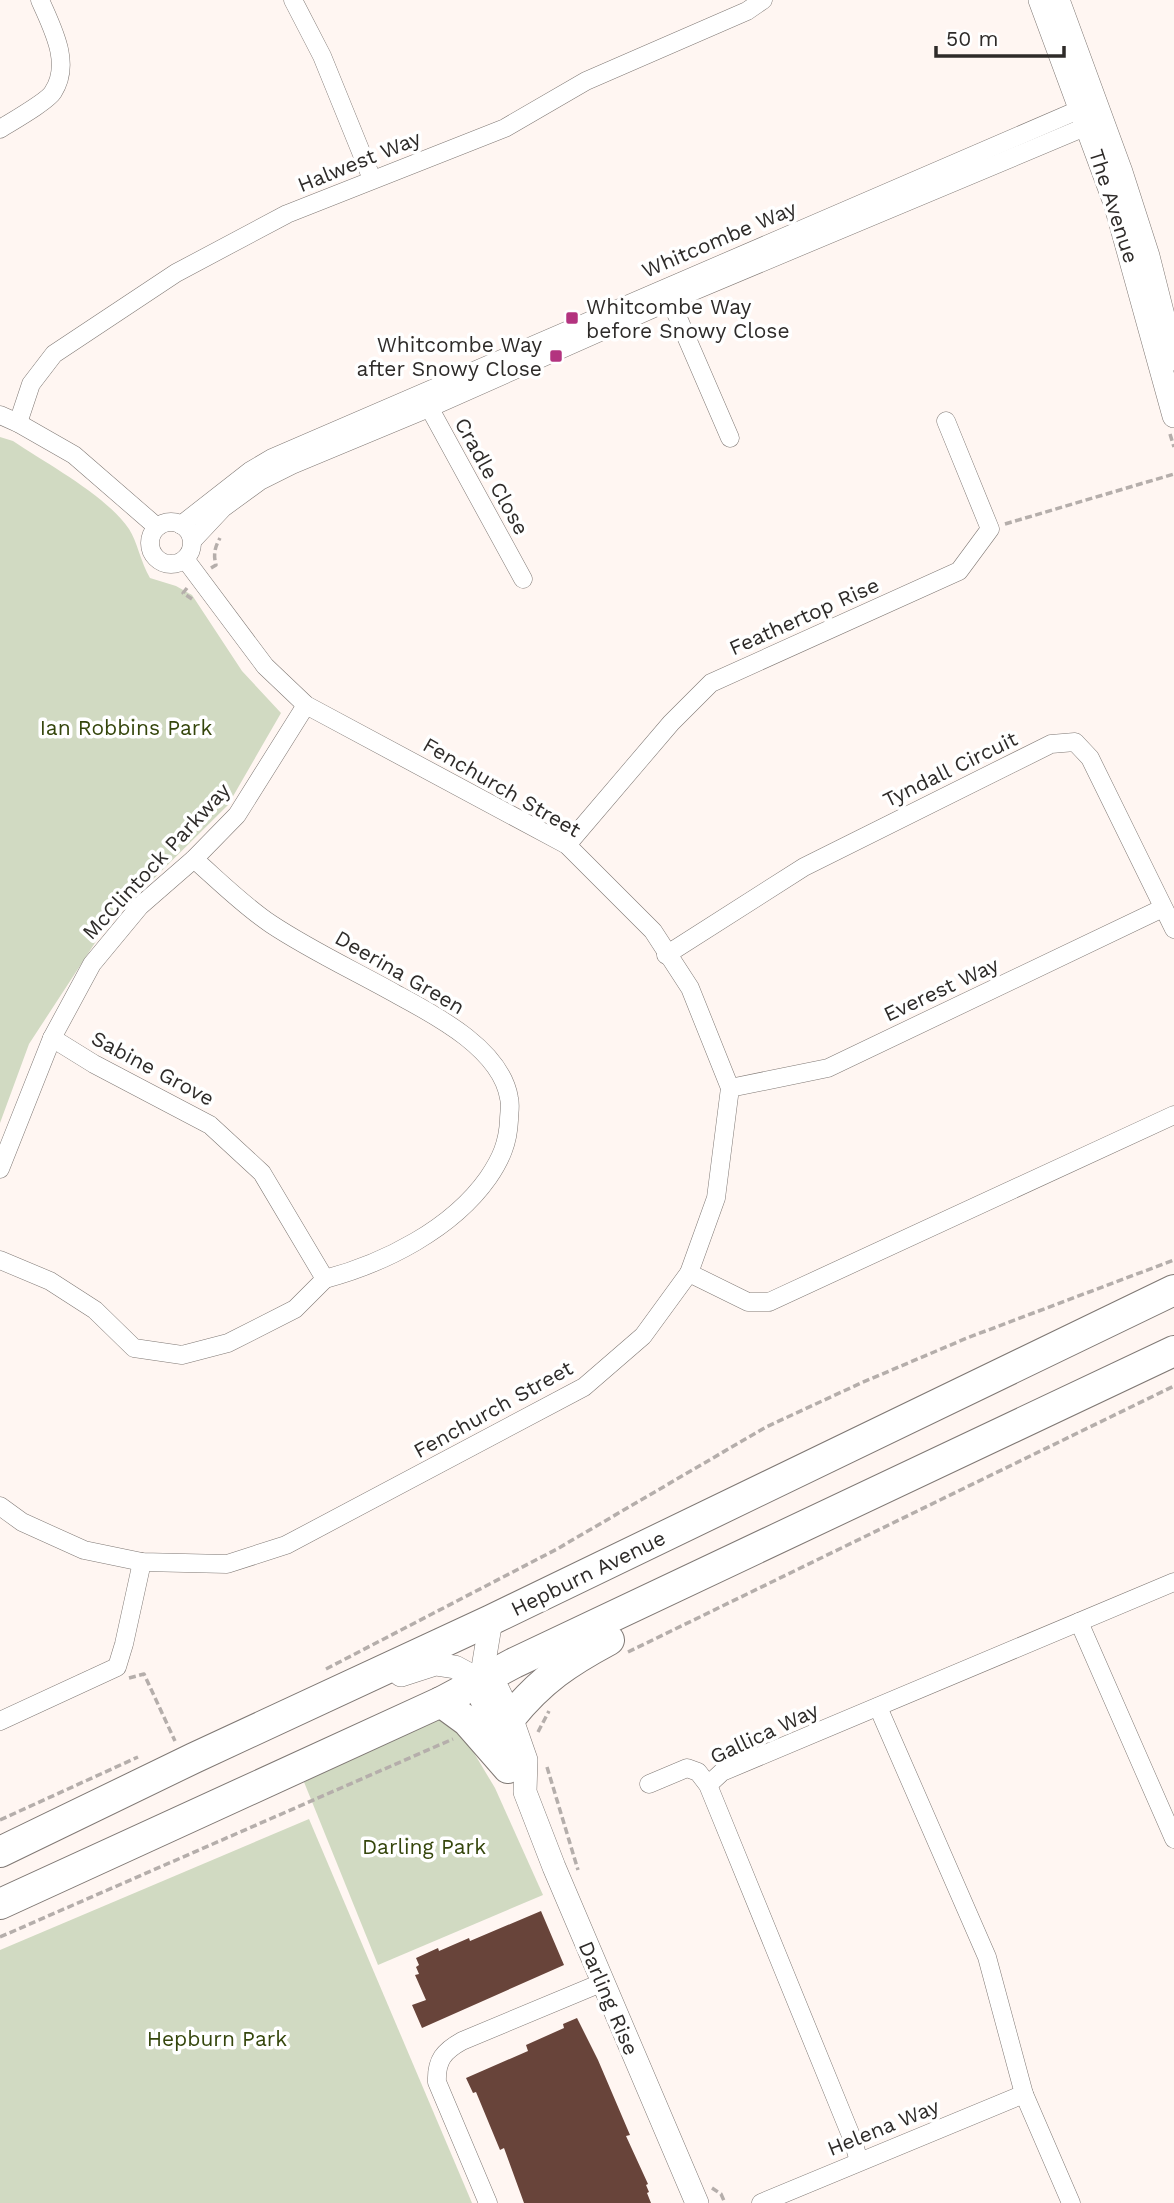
<svg xmlns="http://www.w3.org/2000/svg" width="1174" height="2203" viewBox="0 0 1174 2203" font-family="'Work Sans',sans-serif">
  <style>
    .green { fill: #d1dac2 }
    .building { fill: #68443a }
    .lines { fill: none; stroke-linecap: round; stroke-linejoin: round }
    .minor-casing { stroke: #7f7874; stroke-width: 19 }
    .tertiary-casing { stroke: #7f7874; stroke-width: 24 }
    .primary-casing { stroke: #7f7874; stroke-width: 32 }
    .path { stroke: #b5aeab; stroke-width: 3.5; stroke-dasharray: 7 3.5; stroke-linecap: butt }
    .minor { stroke: #fff; stroke-width: 18 }
    .tertiary { stroke: #fff; stroke-width: 23 }
    .primary { stroke: #fff; stroke-width: 30 }
    .poi-dot { fill: #b3337f; stroke: #fff; stroke-width: 2.5 }
    .labels { text-anchor: middle; dominant-baseline: central; stroke-width: 7; stroke-linejoin: round; paint-order: stroke }
    .street-label { font-size: 21px; fill: #2e2b29; stroke: #fff }
    .poi-label { font-size: 21px; fill: #2e2b29; stroke: #fff; text-anchor: start }
    .park-label { font-size: 21px; fill: #35460c; stroke: #fff }
  </style>
  <rect width="100%" height="100%" fill="#fff6f2"/>
  <g class="green">
    <path d="M0,437L13,441C47,464 107,496 129,529C137,541 141,563 150,578L176,586L192,595L242,671L281,713L228,805L106,926L29,1044L0,1123Z"/>
    <polygon points="441,1717 465,1738 495,1788 543,1895 378,1965 304,1782"/>
    <polygon points="309,1819 472,2203 0,2203 0,1950"/>
  </g>
  <g class="building">
    <polygon points="541,1911 564,1965 422,2028 412,2005 426,2000 415,1975 419,1974 416,1967 419,1965 416,1958 438,1948 439,1951 469,1938 470,1941"/>
    <polygon points="577,2018 598,2060 630,2135 626,2136 648,2184 646,2185 649,2192 647,2193 651,2203 524,2203 504,2148 500,2150 476,2092 473,2093 466,2078 528,2051 526,2045 564,2028 563,2024"/>
  </g>
  <g class="lines">
    <defs>
      <g id="minor">
        <polyline points="293,0 322,56 372,179"/>
        <path d="M0,129C11,122 48,101 53,92C72,63 52,28 40,0"/>
        <polyline points="666,290 730,438"/>
        <polyline points="424,398 523,579"/>
        <polyline points="0,415 18,423 74,455 157,527"/>
        <polyline points="18,423 31,384 54,354 176,273 287,214 505,128 586,81 747,11 763,0"/>
        <circle cx="171" cy="543" r="21"/>
        <path d="M181,525L250,471L272,458C545,342 817,221 1090,105"/>
        <polyline points="193,540 223,508 260,481 292,465 429,408 670,301 1097,122"/>
        <polyline points="567,845 671,723 711,683 959,571 990,529 946,421"/>
        <path d="M194,859C219,881 244,906 271,924C310,950 355,971 396,994C435,1015 501,1049 509,1098C511,1105 509,1113 509,1120C508,1143 501,1159 488,1178C452,1229 385,1263 325,1279"/>
        <polyline points="666,955 804,867 1051,744 1075,742 1090,758 1174,929"/>
        <polyline points="52,1038 94,1064 210,1125 262,1173 325,1279"/>
        <polyline points="730,1088 828,1068 1163,908"/>
        <polyline points="0,1169 52,1038 92,964 140,906 194,859 237,815 306,705"/>
        <polyline points="0,1260 50,1281 95,1310 134,1348 182,1355 228,1343 295,1309 325,1279"/>
        <polyline points="689,1273 748,1302 769,1302 1174,1115"/>
        <polyline points="0,1506 22,1522 84,1550 142,1562 227,1564 286,1545 584,1387 643,1336 689,1273 716,1198 730,1088 690,988 653,931 567,845 306,705 265,666 185,559"/>
        <polyline points="1079,1622 1174,1839"/>
        <polyline points="878,1707 987,1957 1024,2094 1071,2203"/>
        <polyline points="0,1721 117,1667 124,1644 142,1562"/>
        <polyline points="649,1784 687,1768 698,1772 708,1785 852,2138 859,2161"/>
        <polyline points="708,1785 722,1772 1174,1582"/>
        <path d="M488,2203L437,2082C436,2060 444,2051 462,2041L601,1983"/>
        <polyline points="761,2203 1024,2094"/>
      </g>
      <g id="tertiary">
        <polyline points="1040,0 1115,203 1174,416"/>
        <polyline points="1058,0 1121,172 1148,256 1174,359"/>
        <polyline points="491,1620 481,1680 481,1698 503,1756"/>
        <polyline points="401,1675 435,1664 455,1667 498,1690 511,1717 526,1760 525,1792 554,1867 697,2203"/>
      </g>
      <g id="primary">
        <polyline points="441,1702 467,1721 508,1768"/>
        <path d="M511,1717C541,1680 568,1662 609,1640"/>
        <polyline points="0,1852 194,1758 491,1620 1174,1290"/>
        <polyline points="0,1904 441,1702 514,1663 1174,1351"/>
      </g>
    </defs>
    <use href="#minor" class="minor-casing"/>
    <use href="#tertiary" class="tertiary-casing"/>
    <use href="#primary" class="primary-casing"/>
    <g class="path">
      <polyline points="1170,434 1174,447"/>
      <polyline points="1005,524 1174,474"/>
      <path d="M211,568L216,565C213,554 215,547 220,538"/>
      <polyline points="187,588 183,593 192,599"/>
      <polyline points="628,1652 1174,1386"/>
      <polyline points="326,1669 557,1549 766,1427 861,1383 967,1338 1174,1260"/>
      <polyline points="129,1678 144,1674 175,1741"/>
      <polyline points="538,1732 549,1711"/>
      <polyline points="547,1767 578,1870"/>
      <polyline points="0,1820 138,1757"/>
      <polyline points="0,1937 453,1739"/>
      <polyline points="712,2188 721,2194 725,2203"/>
    </g>
    <use href="#minor" class="minor"/>
    <use href="#tertiary" class="tertiary"/>
    <use href="#primary" class="primary"/>
  </g>
  <g class="poi-dot">
    <rect x="565" y="311" width="14" height="14" rx="3.5"/>
    <rect x="549" y="349" width="14" height="14" rx="3.5"/>
  </g>
  <g class="labels">
    <g class="street-label">
      <text transform="translate(359 161) rotate(-22)">Halwest Way</text>
      <text transform="translate(1114 206) rotate(72)">The Avenue</text>
      <text transform="translate(719 239) rotate(-23)">Whitcombe Way</text>
      <text transform="translate(492 476) rotate(61)">Cradle Close</text>
      <text transform="translate(804 616) rotate(-24)">Feathertop Rise</text>
      <text transform="translate(950 769) rotate(-26)">Tyndall Circuit</text>
      <text transform="translate(502 787) rotate(30)">Fenchurch Street</text>
      <text transform="translate(156 861) rotate(-47)">McClintock Parkway</text>
      <text transform="translate(400 972) rotate(30)">Deerina Green</text>
      <text transform="translate(941 989) rotate(-25)">Everest Way</text>
      <text transform="translate(153 1068) rotate(28)">Sabine Grove</text>
      <text transform="translate(493 1409) rotate(-29)">Fenchurch Street</text>
      <text transform="translate(588 1573) rotate(-26)">Hepburn Avenue</text>
      <text transform="translate(764 1733) rotate(-25)">Gallica Way</text>
      <text transform="translate(609 1998) rotate(67)">Darling Rise</text>
      <text transform="translate(883 2127) rotate(-22)">Helena Way</text>
    </g>
    <g class="poi-label">
      <text x="586" y="306">Whitcombe Way<tspan x="586" dy="24">before Snowy Close</tspan></text>
      <text x="542" y="344" text-anchor="end">Whitcombe Way<tspan x="542" dy="24">after Snowy Close</tspan></text>
    </g>
    <g class="park-label">
      <text x="126" y="727">Ian Robbins Park</text>
      <text x="424" y="1846">Darling Park</text>
      <text x="217" y="2038">Hepburn Park</text>
    </g>
  </g>
  <path d="M936 46v10h128v-10" fill="none" stroke="#2e2b29" stroke-width="3.5"/>
  <text x="946" y="46" font-size="21" fill="#2e2b29" stroke="#ffffff" stroke-width="5" paint-order="stroke">50 m</text>
</svg>
